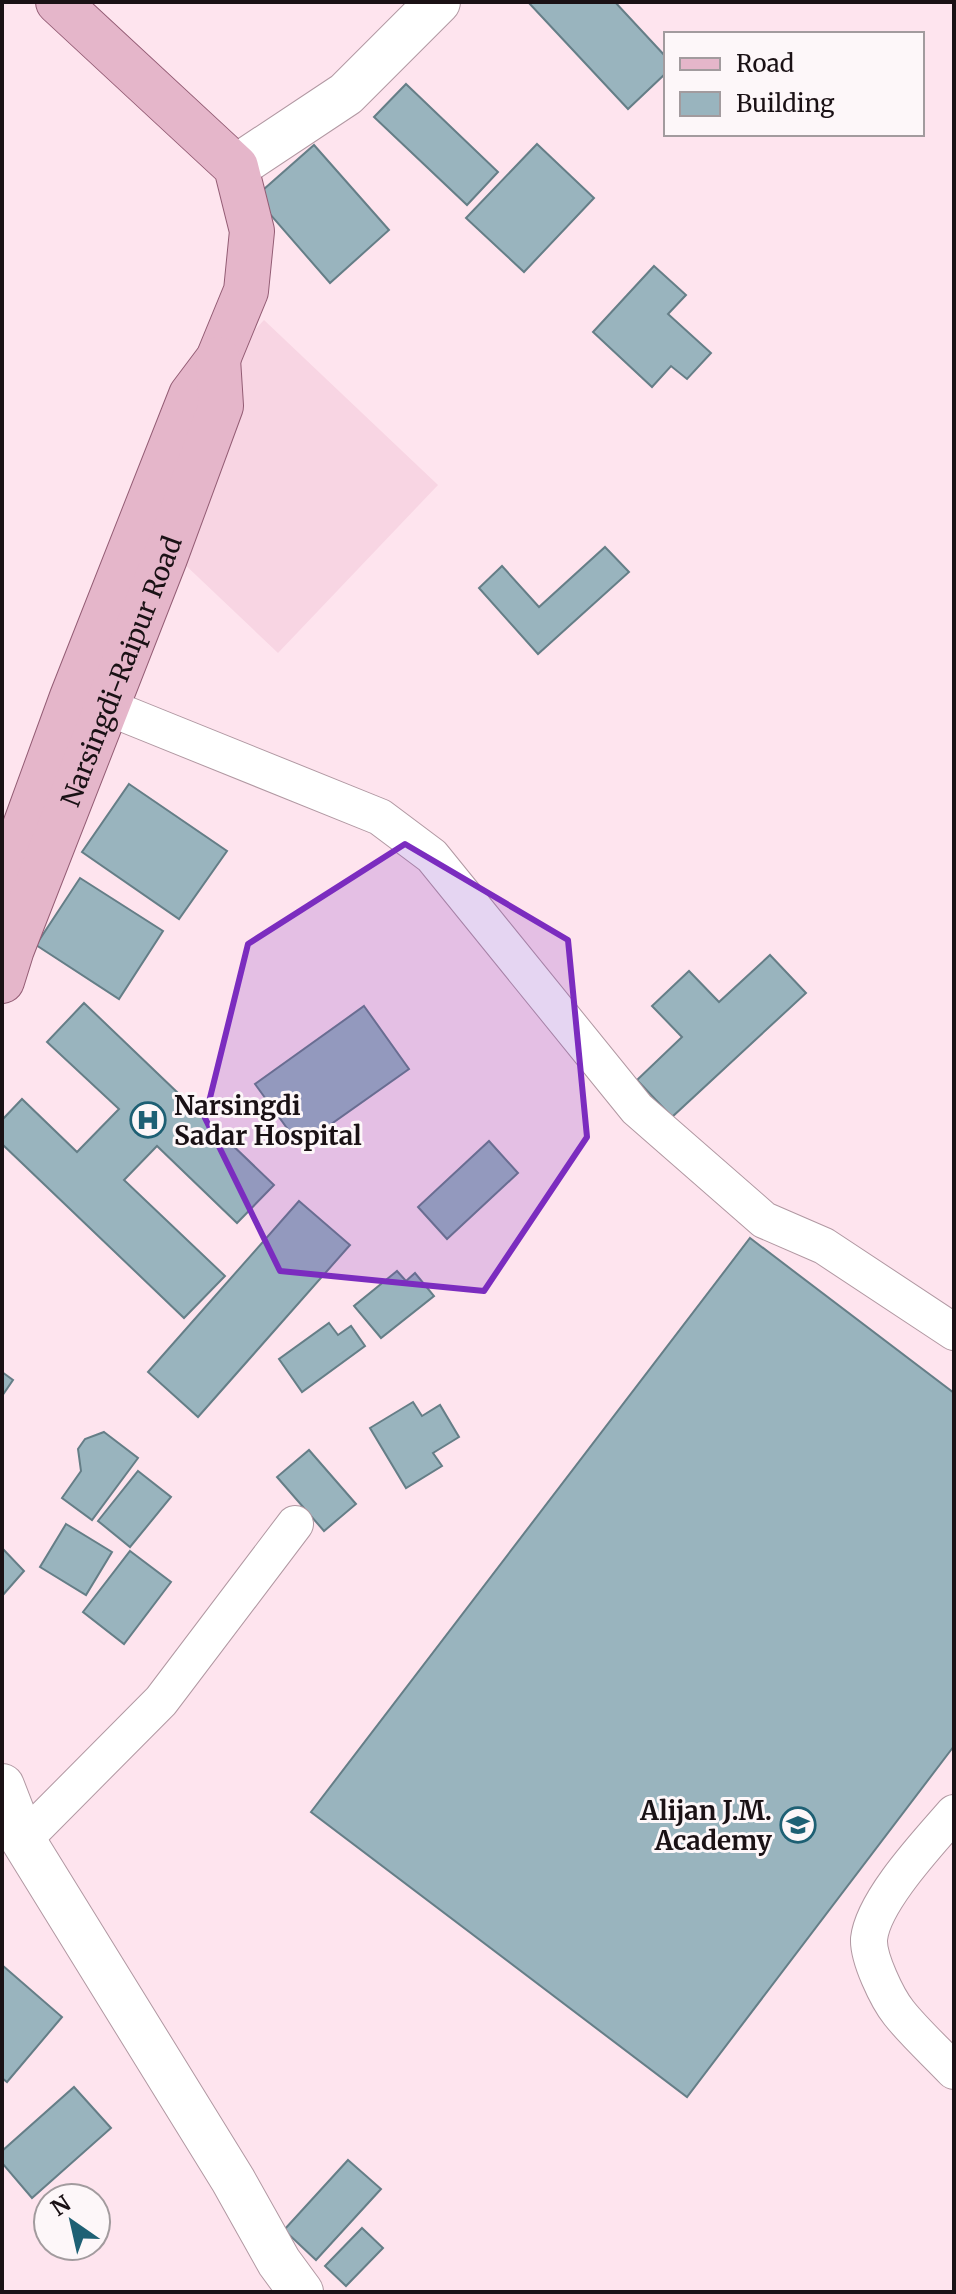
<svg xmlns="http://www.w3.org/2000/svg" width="956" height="2294" viewBox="0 0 956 2294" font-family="Merriweather,serif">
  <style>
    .built { fill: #f8d5e3 }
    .building { fill: #99b4be; stroke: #657e87; stroke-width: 2 }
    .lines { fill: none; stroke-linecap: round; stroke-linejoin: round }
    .street-casing { stroke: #b198a2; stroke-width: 38 }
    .secondary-casing { stroke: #b198a2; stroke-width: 46 }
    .primary-casing { stroke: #935c74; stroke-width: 46 }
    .street { stroke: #fff; stroke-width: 36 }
    .secondary { stroke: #fff; stroke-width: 44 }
    .primary { stroke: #e5b6ca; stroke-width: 44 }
    .marked { fill: #7b2cbf; fill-opacity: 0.2; stroke: #7b2cbf; stroke-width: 6; stroke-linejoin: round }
    .labels { text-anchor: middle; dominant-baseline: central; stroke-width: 6; stroke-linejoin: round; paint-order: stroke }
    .street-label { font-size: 26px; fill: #1a1115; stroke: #fdf7f9 }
    .poi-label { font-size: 26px; font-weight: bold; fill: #1a1115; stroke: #fdf7f9; text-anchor: start }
  </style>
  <rect width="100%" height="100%" fill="#fee4ee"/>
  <polygon class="built" points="264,320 438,485 278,653 160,541 211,377"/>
  <g class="building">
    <polygon points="528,2 615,2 666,57 666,73 628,109"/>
    <polygon points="406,84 498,172 467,205 374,117"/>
    <polygon points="537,144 594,198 524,272 466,218"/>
    <polygon points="314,145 389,230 330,283 255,197"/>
    <polygon points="654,266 686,295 668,314 711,353 687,379 671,366 652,387 593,332"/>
    <polygon points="605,547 629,572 538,654 479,588 502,566 539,607"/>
    <polygon points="129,784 227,851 179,919 82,852"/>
    <polygon points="80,878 163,931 119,999 36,945"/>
    <polygon points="770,955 806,993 672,1117 637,1080 682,1037 652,1006 689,971 719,1002"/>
    <polygon points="84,1003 274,1185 237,1223 157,1146 124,1180 225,1276 184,1318 2,1144 2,1120 22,1099 77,1152 119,1109 47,1042"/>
    <polygon points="364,1006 409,1069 300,1146 255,1084"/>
    <polygon points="489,1141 518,1173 447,1239 418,1207"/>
    <polygon points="299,1201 350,1245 198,1417 148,1372"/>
    <polygon points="750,1238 954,1393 954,1746 687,2097 311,1812"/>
    <polygon points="397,1271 406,1281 415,1273 434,1296 381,1338 354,1306"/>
    <polygon points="329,1323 338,1335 351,1326 365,1346 302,1392 279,1359"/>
    <polygon points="2,1372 13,1380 2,1396"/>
    <polygon points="413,1402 422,1416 440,1405 459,1437 433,1453 442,1466 406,1488 370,1428"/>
    <polygon points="104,1432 138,1458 92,1520 62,1498 81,1471 78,1449 85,1439"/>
    <polygon points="309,1450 356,1504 324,1531 277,1477"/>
    <polygon points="138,1471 171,1497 130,1547 98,1521"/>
    <polygon points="66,1524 112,1552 86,1595 40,1567"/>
    <polygon points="2,1548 24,1571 2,1596"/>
    <polygon points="130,1551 171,1582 124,1644 83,1612"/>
    <polygon points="2,1965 62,2017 7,2082 2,2078"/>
    <polygon points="74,2087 111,2128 32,2198 2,2163 2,2151"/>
    <polygon points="348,2160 381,2189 316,2260 284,2230"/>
    <polygon points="362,2228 383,2248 346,2286 325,2266"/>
  </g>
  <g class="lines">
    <defs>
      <g id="street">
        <polyline points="81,699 105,706 380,817 432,856 637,1109 764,1220 824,1246 954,1332"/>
        <path d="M954,1813C929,1842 873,1901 869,1939C868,1958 887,1998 899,2013C915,2033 936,2052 954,2071"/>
        <polyline points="23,1840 161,1701 295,1524"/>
      </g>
      <g id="secondary">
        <polyline points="236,167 346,94 438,2"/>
        <polyline points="2,1786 23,1840 233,2180 279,2262 301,2292"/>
      </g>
      <g id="primary">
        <polyline points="2,889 72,697 191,395 218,359 246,291 252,231 236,167 58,2"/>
        <path id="s1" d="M2,981L12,949L165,558L221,406L218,359"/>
      </g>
    </defs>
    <use href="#street" class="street-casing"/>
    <use href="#secondary" class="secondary-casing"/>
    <use href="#primary" class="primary-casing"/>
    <use href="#street" class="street"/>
    <use href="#secondary" class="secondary"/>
    <use href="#primary" class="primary"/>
  </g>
  <path class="marked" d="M405,844L568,940L587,1137L484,1291L280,1271L205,1118L248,944Z"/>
  <defs>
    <symbol id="hospital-ring" viewBox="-11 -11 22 22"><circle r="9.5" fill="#fdf7f9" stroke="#1e6074" stroke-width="1.5"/><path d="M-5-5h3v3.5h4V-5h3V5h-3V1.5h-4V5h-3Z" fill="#1e6074"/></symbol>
    <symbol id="school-ring" viewBox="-11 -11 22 22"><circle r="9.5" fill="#fdf7f9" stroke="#1e6074" stroke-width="1.5"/><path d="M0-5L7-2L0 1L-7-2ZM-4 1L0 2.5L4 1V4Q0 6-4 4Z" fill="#1e6074"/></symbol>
  </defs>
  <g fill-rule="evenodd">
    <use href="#hospital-ring" x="128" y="1100" width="40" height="40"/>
    <use href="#school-ring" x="778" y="1805" width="40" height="40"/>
  </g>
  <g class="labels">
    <g class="street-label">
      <text stroke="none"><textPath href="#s1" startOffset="332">Narsingdi-Raipur Road</textPath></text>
    </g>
    <g class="poi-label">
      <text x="174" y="1105">Narsingdi<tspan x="174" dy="30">Sadar Hospital</tspan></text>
      <text x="772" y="1810" text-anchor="end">Alijan J.M.<tspan x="772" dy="30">Academy</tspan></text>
    </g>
  </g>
  <rect width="956" height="2294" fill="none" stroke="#1a1115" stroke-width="8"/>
  <rect x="664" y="32" width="260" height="104" fill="#fdf7f9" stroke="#a29b9e" stroke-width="2"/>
  <rect x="680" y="58" width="40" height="12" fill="#e5b6ca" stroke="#a29b9e" stroke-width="2"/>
  <text x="736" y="72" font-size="24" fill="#1a1115">Road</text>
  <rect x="680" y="92" width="40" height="24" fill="#99b4be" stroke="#a29b9e" stroke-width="2"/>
  <text x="736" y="112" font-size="24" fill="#1a1115">Building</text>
  <g transform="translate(72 2222) rotate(326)"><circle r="38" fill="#fdf7f9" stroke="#a29b9e" stroke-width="2"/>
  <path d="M0-6L14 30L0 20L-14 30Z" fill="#1e6074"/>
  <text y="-12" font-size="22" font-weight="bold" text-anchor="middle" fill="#1a1115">N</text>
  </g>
</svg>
